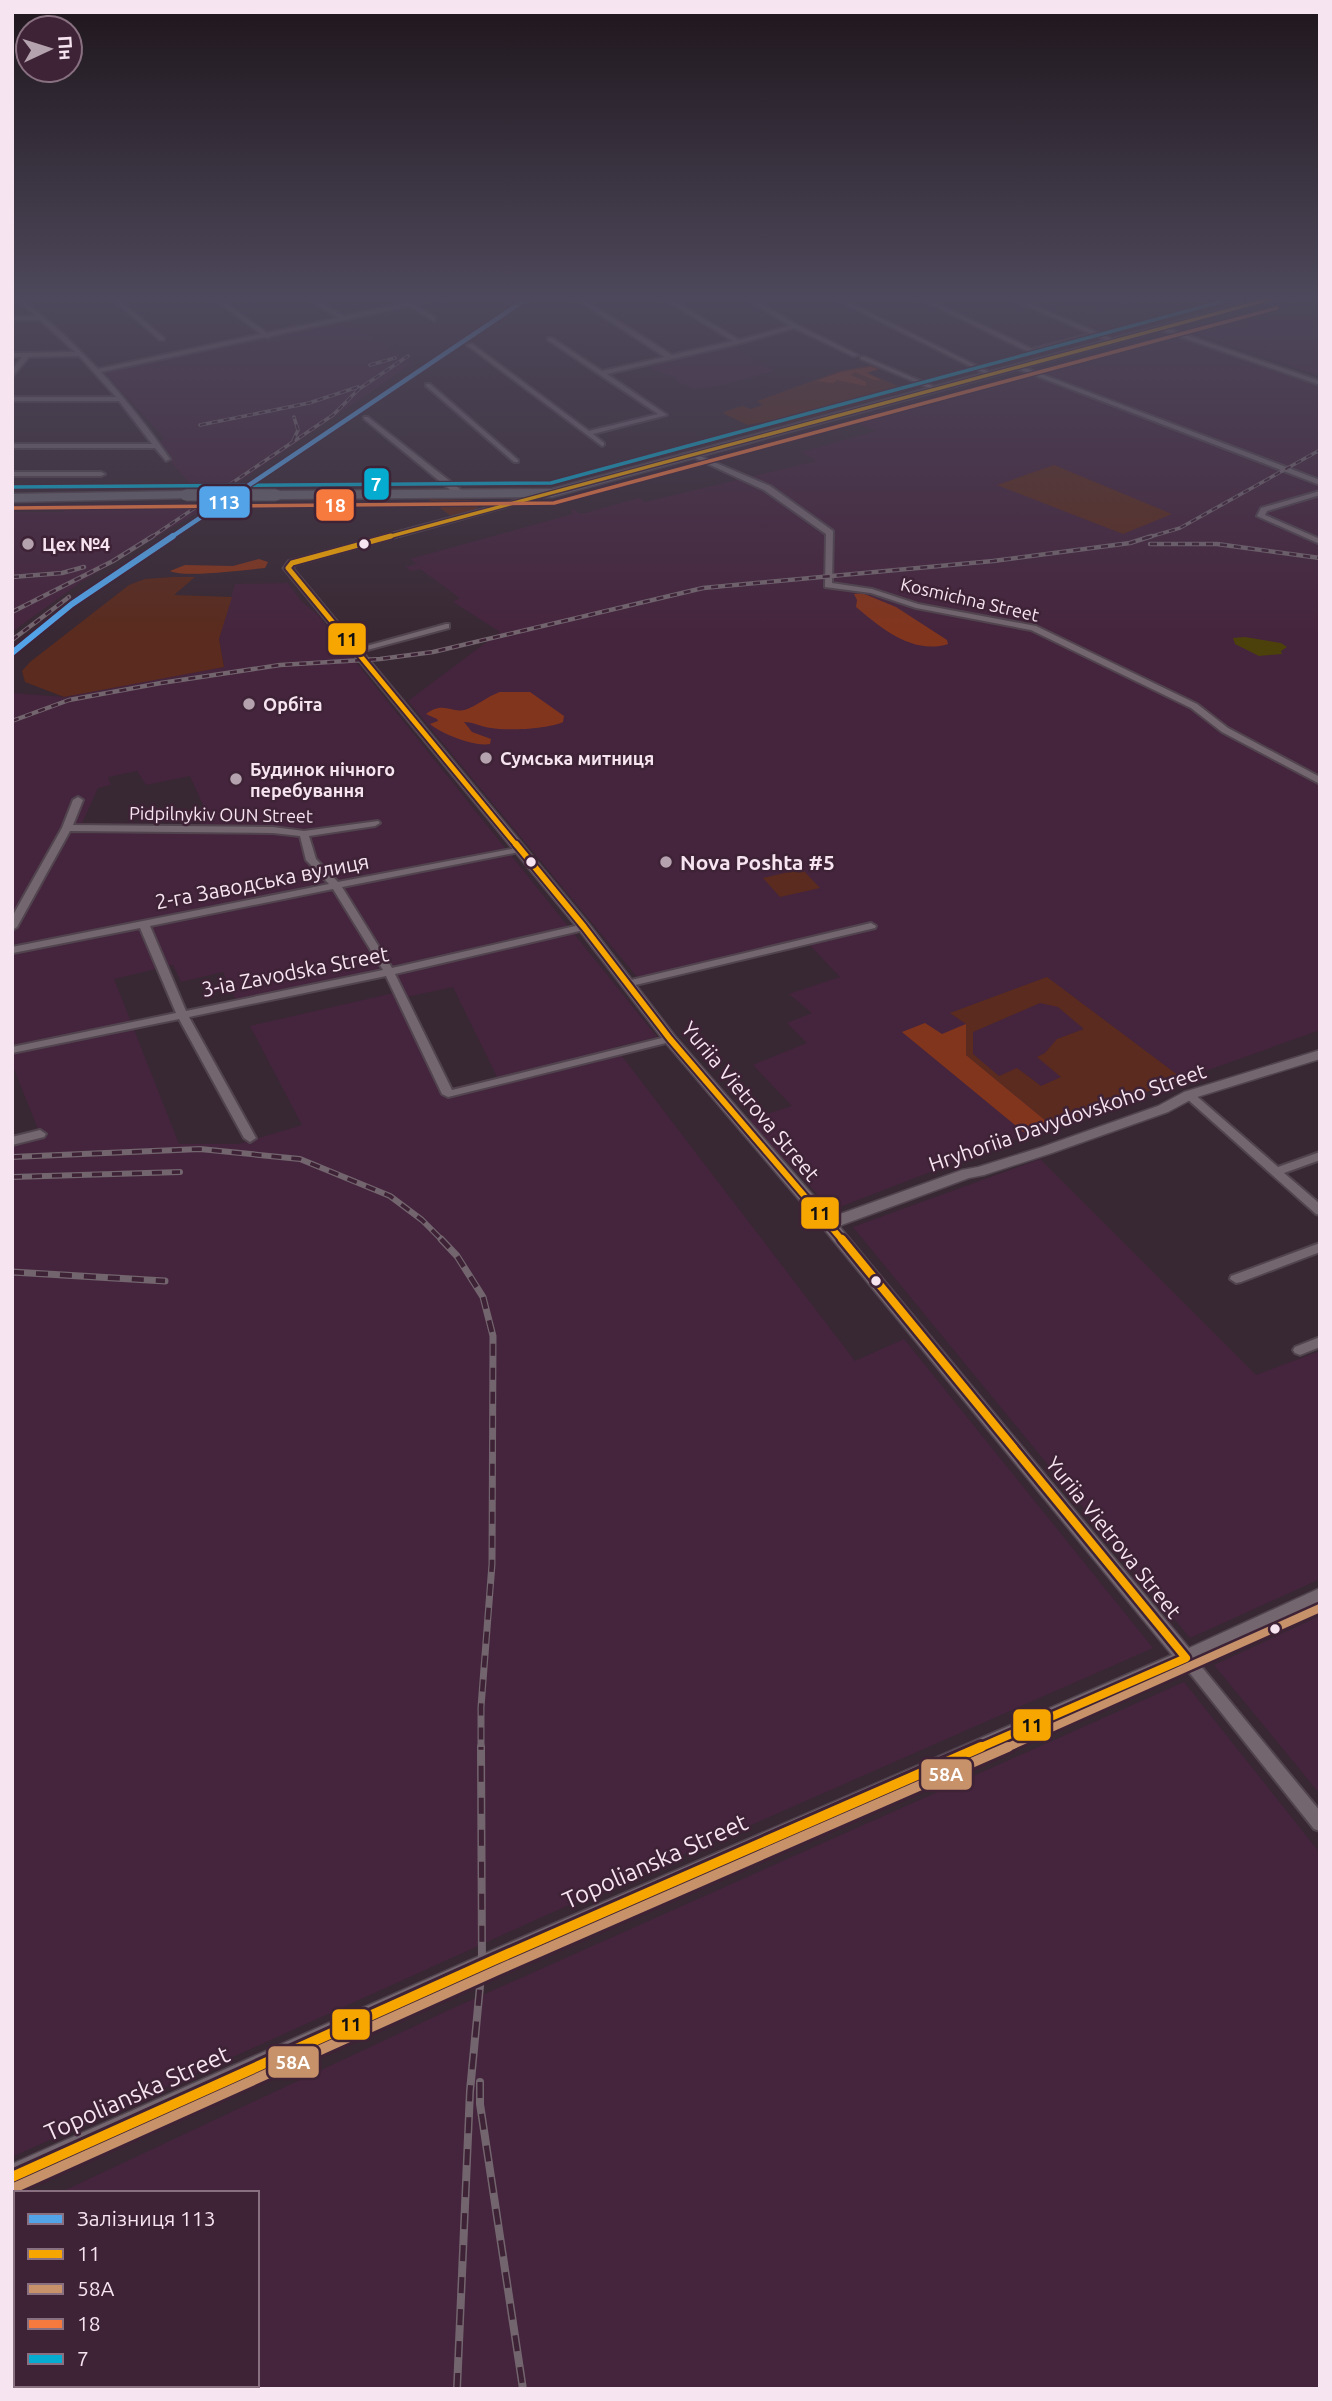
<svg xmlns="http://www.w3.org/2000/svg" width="1332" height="2401" viewBox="0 0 1332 2401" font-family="Ubuntu,sans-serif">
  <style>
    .built { fill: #45253d; fill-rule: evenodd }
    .green { fill: #5a2b1e; fill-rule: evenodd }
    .forest { fill: #82351d }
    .water { fill: #4c410b }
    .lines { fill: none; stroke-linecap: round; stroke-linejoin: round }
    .minor-casing { stroke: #51444e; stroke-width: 4 }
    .tertiary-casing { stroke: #51444e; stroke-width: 3 }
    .primary-casing { stroke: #51444e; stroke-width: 3 }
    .minor { fill: #73666f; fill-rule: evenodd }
    .tertiary { fill: #73666f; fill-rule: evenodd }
    .primary { fill: #69646e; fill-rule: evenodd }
    .rail-far4-casing { stroke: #73656e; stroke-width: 3.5 }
    .rail-far3-casing { stroke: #73656e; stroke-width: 4.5 }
    .rail-far2-casing { stroke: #73656e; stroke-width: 6 }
    .rail-far1-casing { stroke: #73656e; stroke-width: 7 }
    .rail-casing { stroke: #73656e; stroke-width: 8 }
    .rail-far4 { stroke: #3e2236; stroke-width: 2; stroke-dasharray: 6; stroke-linecap: butt }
    .rail-far3 { stroke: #3e2236; stroke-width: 2.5; stroke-dasharray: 7; stroke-linecap: butt }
    .rail-far2 { stroke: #3e2236; stroke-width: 3.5; stroke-dasharray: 10; stroke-linecap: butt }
    .rail-far1 { stroke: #3e2236; stroke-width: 4.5; stroke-dasharray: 12; stroke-linecap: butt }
    .rail { stroke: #3e2236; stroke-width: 5; stroke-dasharray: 16; stroke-linecap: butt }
    .primary-bridge-casing { stroke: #51444e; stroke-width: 13; stroke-linecap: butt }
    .primary-bridge { stroke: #69646e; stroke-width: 11 }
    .bus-1-far4-casing { stroke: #3e2236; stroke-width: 6 }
    .bus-1-far3-casing { stroke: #3e2236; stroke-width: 9 }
    .bus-1-far2-casing { stroke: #3e2236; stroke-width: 10 }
    .bus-1-far1-casing { stroke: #3e2236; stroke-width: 13 }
    .bus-1-casing { stroke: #3e2236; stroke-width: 16 }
    .bus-2-far1-casing { stroke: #3e2236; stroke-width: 13 }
    .bus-2-casing { stroke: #3e2236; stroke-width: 16 }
    .bus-3-casing { stroke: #3e2236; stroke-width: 6 }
    .bus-4-casing { stroke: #3e2236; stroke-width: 6 }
    .bus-1-far4 { stroke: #f7a600; stroke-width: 3.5 }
    .bus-1-far3 { stroke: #f7a600; stroke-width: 5 }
    .bus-1-far2 { stroke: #f7a600; stroke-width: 6 }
    .bus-1-far1 { stroke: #f7a600; stroke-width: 8 }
    .bus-1 { stroke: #f7a600; stroke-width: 10 }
    .bus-2-far1 { stroke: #c7916a; stroke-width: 8 }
    .bus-2 { stroke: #c7916a; stroke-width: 10 }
    .bus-3 { stroke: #f6793e; stroke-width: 3.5 }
    .bus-4 { stroke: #06acd0; stroke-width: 3.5 }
    .rail-1-far1-casing { stroke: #3e2236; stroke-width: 7 }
    .rail-1-casing { stroke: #3e2236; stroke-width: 10 }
    .rail-1-far1 { stroke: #53a3e8; stroke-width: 4.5 }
    .rail-1 { stroke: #53a3e8; stroke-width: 6 }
    .poi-dot { fill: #b4a2ae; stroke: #3e2236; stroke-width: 2.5 }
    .bus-dot { fill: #f6e4f0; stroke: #3e2236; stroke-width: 2.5 }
    .labels { text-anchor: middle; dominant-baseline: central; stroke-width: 5; stroke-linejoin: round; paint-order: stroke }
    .far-poi-label { font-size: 18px; font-weight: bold; fill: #f6e4f0; stroke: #3e2236; text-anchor: start }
    .far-street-label { font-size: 18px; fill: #f6e4f0; stroke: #3e2236 }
    .poi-label { font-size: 21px; font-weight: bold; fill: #f6e4f0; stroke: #3e2236; text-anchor: start }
    .street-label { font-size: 21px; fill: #f6e4f0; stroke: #3e2236 }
    .near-street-label { font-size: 24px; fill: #f6e4f0; stroke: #3e2236 }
    .line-badge { stroke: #3e2236; stroke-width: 2.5 }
    .badge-label { font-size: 19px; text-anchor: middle; font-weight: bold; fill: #fff }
    .pale-badge-label { font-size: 19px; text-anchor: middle; font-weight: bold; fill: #111 }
  </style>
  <rect width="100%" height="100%" fill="#382833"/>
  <g class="built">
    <polygon points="1070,298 1130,298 1135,299 1071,317 1043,305"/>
    <polygon points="1309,298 1320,298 1320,376 1191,332"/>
    <polygon points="348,321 413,363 226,491 197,492 174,466 159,443 164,438 104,372"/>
    <polygon points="1172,332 1320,384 1320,1030 1026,1135 832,1210 748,1120 792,1106 753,1065 807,1043 787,1023 812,1013 789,994 840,977 804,939 637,977 408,701 500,632 453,602 460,598 420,569 411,571 405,567 417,564 410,559 573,514 571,508 581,514 639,498 645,502 816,461 801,452 876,431 855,422"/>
    <polygon points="732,346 774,371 724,385 694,389 676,381 678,379 648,367"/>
    <polygon points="188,503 210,505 81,582 12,632 12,512 61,512 75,506 178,509"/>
    <path d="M288,583L301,601L318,615L657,1037L615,1047L855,1361L904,1339L1153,1648L542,1917L12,2157V1141L40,1134L12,1064V693L64,697L224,666L219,639L235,584ZM137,771L146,785L190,776L203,805L201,824L82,823L98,788L111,785L108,777ZM173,965L181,982L223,972L237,1002L389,973L398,992L250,1026L302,1125L239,1144H179L114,979ZM453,987L497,1077L446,1089L402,998Z"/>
    <polygon points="1040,1159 1256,1375 1320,1351 1320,1579 1190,1638 853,1227"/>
    <polygon points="1320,1616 1320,1794 1214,1665"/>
    <polygon points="1184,1682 1320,1853 1320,2389 12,2389 12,2215 16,2213 16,2385 257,2385 257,2193 59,2193 449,2010"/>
  </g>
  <g class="green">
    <polygon points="872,365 881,369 868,373 907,390 788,423 780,419 748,425 724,414 724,412 742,406 751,409 763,405 757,401 840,371"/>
    <polygon points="1054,465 1172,514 1123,534 997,485"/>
    <polygon points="428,499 472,500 480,505 475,510 451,516"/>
    <polygon points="173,577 195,577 174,595 232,597 219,639 224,667 64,697 25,682 22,671 30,662 129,585 145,579"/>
    <polygon points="802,869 820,888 780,897 763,878"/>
    <path d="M1047,977L1183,1079L1052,1126L966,1055V1024L950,1013ZM1040,1003L1058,1007L1084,1029L1057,1039L1045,1053L1037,1057L1061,1077L1041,1086L1017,1068L999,1076L973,1054V1032Z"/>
  </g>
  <g class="forest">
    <polygon points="870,367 878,369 866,373 881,380 874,380 855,372 851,375 866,382 866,386 837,380 833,383 816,381 841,372"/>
    <path d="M259,559L268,562L265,568C245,570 185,578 170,571L185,565L233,566Z"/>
    <path d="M862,593L896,607L947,640L948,644C913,655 881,628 856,607L857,600L854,594Z"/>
    <path d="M500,692H530L564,716L563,722C548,729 507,731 491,728C482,727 474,722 464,722L472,732L491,739L490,744C474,747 442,734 430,724L438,721L437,719L426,714C444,701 450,713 464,710C472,709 488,696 500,692Z"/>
    <polygon points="925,1023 942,1034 966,1024 966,1055 1052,1126 1026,1134 902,1032"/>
  </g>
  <polygon class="water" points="1245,637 1281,643 1287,647 1281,651 1282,654 1259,656 1235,644 1233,638"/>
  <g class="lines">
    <defs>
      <g id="minor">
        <path d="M15,298H21L62,333L98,369L261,334L213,298H219L267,333L338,318L306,298H313L344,316L405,303L407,300C417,304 430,297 441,298L415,305L436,318L434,321L409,306L271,336L268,338L265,337L101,372C126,400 148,427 170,459L166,461L155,448H12V444H152L119,401H12V397H116L79,356L29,357L12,377V370L22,357H12V353L75,352L40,320H12V316H36Z"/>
        <polygon points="111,298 117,298 164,338 164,340 160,340"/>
        <polygon points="574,298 581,298 672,355 733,341 662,298 669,298 739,340 790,326 745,298 752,298 797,325 858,355 853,356 794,328 738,344 607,374 667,415 593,434 604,443 604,445 602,446 467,345 472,344 589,431 658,414 548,340 548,338 552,338 602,371 665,357"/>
        <polygon points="833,298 840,298 993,374 988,375"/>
        <polygon points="918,298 925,298 1032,349 1091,334 1009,298 1016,298 1117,341 1114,343 1097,336 1031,353"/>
        <polygon points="1160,326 1320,381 1320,385 1158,329"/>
        <polygon points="861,357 865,357 939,389 934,390 861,359"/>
        <polygon points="1016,366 1020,366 1320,480 1320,485 1016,368"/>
        <polygon points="426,384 430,384 518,460 518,462 514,462 426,386"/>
        <polygon points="364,417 368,417 465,493 465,497 459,497 364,419"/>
        <polygon points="691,454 695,454 770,486 833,531 832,583 872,589 918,604 1036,626 1197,704 1228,728 1320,777 1320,784 1222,732 1191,708 1031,630 916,608 871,593 825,587 826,534 764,490 691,456"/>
        <polygon points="12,472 101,472 105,474 101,476 12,476"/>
        <polygon points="1320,491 1320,495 1267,511 1265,515 1320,539 1320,544 1257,516 1261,508"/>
        <polygon points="446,624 449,624 449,628 356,653 352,650"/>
        <path d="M78,797L83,800L73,825L273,827L304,831L378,821L380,823L375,826L309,836L316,859L338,882L522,847L524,849L519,852L342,887L392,968L584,924L589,927L584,930L395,974L452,1090L670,1036L676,1039L674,1041L448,1097L442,1094L386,976L189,1017L256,1138L250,1142L244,1138L179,1019L12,1053V1047L176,1013L140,928L13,953L12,947L329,884L306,860L300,836L273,833L70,831L17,927L12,930V917L62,828L73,800ZM333,889L383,970L186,1011L150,926Z"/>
        <polygon points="871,923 876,926 875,928 627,987 622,984 627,981"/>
        <polygon points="1189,1092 1193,1093 1278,1167 1320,1152 1320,1160 1284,1173 1320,1204 1320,1215 1316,1214 1185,1097 1183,1095"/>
        <polygon points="40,1130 46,1134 44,1137 12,1145 12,1137"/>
        <polygon points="1320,1243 1320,1252 1241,1282 1236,1283 1230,1279 1231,1276"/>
        <polygon points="1320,1337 1320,1347 1300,1355 1295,1353 1293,1350 1295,1347"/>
        <polygon points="1186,1652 1191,1654 1320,1811 1320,1831 1314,1829 1181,1662 1178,1658 1181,1654"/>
      </g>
      <polygon id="tertiary" points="549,491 557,493 296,565 293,568 589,924 675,1036 832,1217 962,1170 978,1167 1042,1147 1158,1106 1184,1092 1320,1050 1320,1059 1194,1098 1168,1112 1052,1153 984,1175 969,1178 839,1226 1189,1648 1320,1588 1320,1605 1193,1664 502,1967 12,2189 12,2164 486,1953 1172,1655 823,1228 665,1042 579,930 283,568 288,561"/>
      <g id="primary">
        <polygon points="1263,298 1279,298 552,497 276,499 270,495 276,491 552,489"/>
        <polygon points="186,491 190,492 190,498 12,502 12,494"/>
      </g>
    </defs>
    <use href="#minor" class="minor-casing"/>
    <use href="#tertiary" class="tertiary-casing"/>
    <use href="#primary" class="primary-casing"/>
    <use href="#minor" class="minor"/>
    <use href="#tertiary" class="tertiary"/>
    <use href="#primary" class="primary"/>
    <defs>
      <g id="rail-far4">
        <polyline points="370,365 395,358"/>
        <polyline points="200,425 309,403 358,387"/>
        <polyline points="293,441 298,430 294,417"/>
        <polyline points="150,538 333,415 359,389 408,356"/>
        <polyline points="1146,538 1180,528 1320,450"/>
      </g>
      <g id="rail-far3">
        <polyline points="1150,544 1217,544 1320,558"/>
        <polyline points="12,577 62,573 84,567"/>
        <polyline points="12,612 113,561 153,536"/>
        <polyline points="12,640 69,597"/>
        <polyline points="12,721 69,700 161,683 280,665 380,659 433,652 703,588 993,561 1130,543 1152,536"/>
      </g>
      <g id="rail-far2">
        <polyline points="12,1157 200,1149 300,1159 390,1196 422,1220 443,1241"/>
        <polyline points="12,1177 180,1172"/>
      </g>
      <g id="rail-far1">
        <polyline points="441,1239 457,1256 483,1297 493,1336 492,1564 481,1707 481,1749"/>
        <polyline points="12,1272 165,1281"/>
      </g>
      <g id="rail">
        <polyline points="480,2082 480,2104 523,2389"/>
        <polyline points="457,2389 470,2091 482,1965 481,1747"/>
      </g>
    </defs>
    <use href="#rail-far4" class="rail-far4-casing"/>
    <use href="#rail-far3" class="rail-far3-casing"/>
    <use href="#rail-far2" class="rail-far2-casing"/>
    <use href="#rail-far1" class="rail-far1-casing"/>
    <use href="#rail" class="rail-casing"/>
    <use href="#rail-far4" class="rail-far4"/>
    <use href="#rail-far3" class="rail-far3"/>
    <use href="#rail-far2" class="rail-far2"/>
    <use href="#rail-far1" class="rail-far1"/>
    <use href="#rail" class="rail"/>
    <defs>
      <polyline id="primary-bridge" points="186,495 276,495"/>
    </defs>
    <use href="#primary-bridge" class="primary-bridge-casing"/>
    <use href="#primary-bridge" class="primary-bridge"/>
    <defs>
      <polyline id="bus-1-far4" points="384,538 1274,298"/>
      <polyline id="bus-1-far3" points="391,536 292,563 288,568 517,846"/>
      <polyline id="bus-1-far2" points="516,844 584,927 670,1039 843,1241"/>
      <polyline id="bus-1-far1" points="842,1239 1186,1658 977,1749"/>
      <polyline id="bus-1" points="12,2177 494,1960 981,1747"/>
      <polyline id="bus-2-far1" points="1004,1749 1320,1608"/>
      <polyline id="bus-2" points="16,2187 498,1970 1008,1747"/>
      <polyline id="bus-3" points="12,508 554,503 1277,308"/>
      <polyline id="bus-4" points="12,487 551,483 1235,298"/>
    </defs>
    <use href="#bus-1-far4" class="bus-1-far4-casing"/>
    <use href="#bus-1-far3" class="bus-1-far3-casing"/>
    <use href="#bus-1-far2" class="bus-1-far2-casing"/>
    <use href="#bus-1-far1" class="bus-1-far1-casing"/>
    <use href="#bus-1" class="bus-1-casing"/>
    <use href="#bus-2-far1" class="bus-2-far1-casing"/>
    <use href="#bus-2" class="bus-2-casing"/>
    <use href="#bus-3" class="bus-3-casing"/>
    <use href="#bus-4" class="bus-4-casing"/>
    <use href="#bus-1-far4" class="bus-1-far4"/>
    <use href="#bus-1-far3" class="bus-1-far3"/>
    <use href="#bus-1-far2" class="bus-1-far2"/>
    <use href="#bus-1-far1" class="bus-1-far1"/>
    <use href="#bus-1" class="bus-1"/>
    <use href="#bus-2-far1" class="bus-2-far1"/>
    <use href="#bus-2" class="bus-2"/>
    <use href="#bus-3" class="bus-3"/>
    <use href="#bus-4" class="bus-4"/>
    <defs>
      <polyline id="rail-1-far1" points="170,538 528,298"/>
      <polyline id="rail-1" points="12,653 72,604 173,536"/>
    </defs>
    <use href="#rail-1-far1" class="rail-1-far1-casing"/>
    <use href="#rail-1" class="rail-1-casing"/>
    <use href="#rail-1-far1" class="rail-1-far1"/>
    <use href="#rail-1" class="rail-1"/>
  </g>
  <linearGradient id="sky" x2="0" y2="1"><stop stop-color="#1f161c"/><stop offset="0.47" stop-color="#4d485b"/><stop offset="1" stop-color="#4d485b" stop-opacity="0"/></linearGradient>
  <rect width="1332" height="634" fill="url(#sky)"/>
  <g class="poi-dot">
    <circle cx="28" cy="544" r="7"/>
    <circle cx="249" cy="704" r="7"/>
    <circle cx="486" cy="758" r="7"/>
    <circle cx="236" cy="779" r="7"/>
    <circle cx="666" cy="862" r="7"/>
  </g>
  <g class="bus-dot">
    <circle cx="364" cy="544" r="6"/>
    <circle cx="531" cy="862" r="6"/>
    <circle cx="876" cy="1281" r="6"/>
    <circle cx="1275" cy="1629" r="6"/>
  </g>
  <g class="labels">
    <g class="far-poi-label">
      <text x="42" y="544">Цех №4</text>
      <text x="263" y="704">Орбіта</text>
      <text x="500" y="758">Сумська митниця</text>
      <text x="250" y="769">Будинок нічного<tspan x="250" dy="21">перебування</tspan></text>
    </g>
    <g class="far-street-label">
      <text transform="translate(970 599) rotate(13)">Kosmichna Street</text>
      <text transform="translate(221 814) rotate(1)">Pidpilnykiv OUN Street</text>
    </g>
    <g class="poi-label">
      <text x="680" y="862">Nova Poshta #5</text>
    </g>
    <g class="street-label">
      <text transform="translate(262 881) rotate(-11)">2-га Заводська вулиця</text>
      <text transform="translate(295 971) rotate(-11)">3-ia Zavodska Street</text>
      <text transform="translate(751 1101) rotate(50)">Yuriia Vietrova Street</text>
      <text transform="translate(1067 1117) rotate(-19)">Hryhoriia Davydovskoho Street</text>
      <text transform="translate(1114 1537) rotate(51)">Yuriia Vietrova Street</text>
    </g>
    <g class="near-street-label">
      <text transform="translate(655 1861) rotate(-24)">Topolianska Street</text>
      <text transform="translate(137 2093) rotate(-24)">Topolianska Street</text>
    </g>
  </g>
  <g class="line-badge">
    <rect x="363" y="467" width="27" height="34" rx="7" fill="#06acd0"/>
    <rect x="198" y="485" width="53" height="34" rx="7" fill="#53a3e8"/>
    <rect x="315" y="488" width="40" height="34" rx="7" fill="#f6793e"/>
    <rect x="327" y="622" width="40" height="34" rx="7" fill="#f7a600"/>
    <rect x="800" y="1196" width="40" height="34" rx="7" fill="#f7a600"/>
    <rect x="1012" y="1708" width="40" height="34" rx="7" fill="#f7a600"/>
    <rect x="920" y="1758" width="53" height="33" rx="7" fill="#c7916a"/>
    <rect x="331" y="2008" width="40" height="33" rx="7" fill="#f7a600"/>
    <rect x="267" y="2045" width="53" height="34" rx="7" fill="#c7916a"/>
  </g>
  <g class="badge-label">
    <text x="376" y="491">7</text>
    <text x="224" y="509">113</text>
    <text x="335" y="512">18</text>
    <text x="946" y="1781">58А</text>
    <text x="293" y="2069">58А</text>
  </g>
  <g class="pale-badge-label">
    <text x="347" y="646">11</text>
    <text x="820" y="1220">11</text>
    <text x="1032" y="1732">11</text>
    <text x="351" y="2031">11</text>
  </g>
  <rect width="1332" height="2401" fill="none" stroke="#f6e4f0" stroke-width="28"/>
  <rect x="14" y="2191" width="245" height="196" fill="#3e2236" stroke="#887080" stroke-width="2"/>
  <rect x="28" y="2214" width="35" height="10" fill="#53a3e8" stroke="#887080" stroke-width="2"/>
  <text x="77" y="2226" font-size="21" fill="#f6e4f0">Залізниця 113</text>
  <rect x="28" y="2249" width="35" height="10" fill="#f7a600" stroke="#887080" stroke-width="2"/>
  <text x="77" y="2261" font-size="21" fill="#f6e4f0">11</text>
  <rect x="28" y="2284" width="35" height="10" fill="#c7916a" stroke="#887080" stroke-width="2"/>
  <text x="77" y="2296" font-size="21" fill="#f6e4f0">58А</text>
  <rect x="28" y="2319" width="35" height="10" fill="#f6793e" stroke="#887080" stroke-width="2"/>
  <text x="77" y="2331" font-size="21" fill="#f6e4f0">18</text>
  <rect x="28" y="2354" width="35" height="10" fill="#06acd0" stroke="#887080" stroke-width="2"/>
  <text x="77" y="2366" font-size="21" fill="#f6e4f0">7</text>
  <g transform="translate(49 49) rotate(86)"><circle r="33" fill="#3e2236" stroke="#887080" stroke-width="2"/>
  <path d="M0-5L12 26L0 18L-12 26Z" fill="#b4a2ae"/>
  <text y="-10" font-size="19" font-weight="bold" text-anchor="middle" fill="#f6e4f0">Пн</text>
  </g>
</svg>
